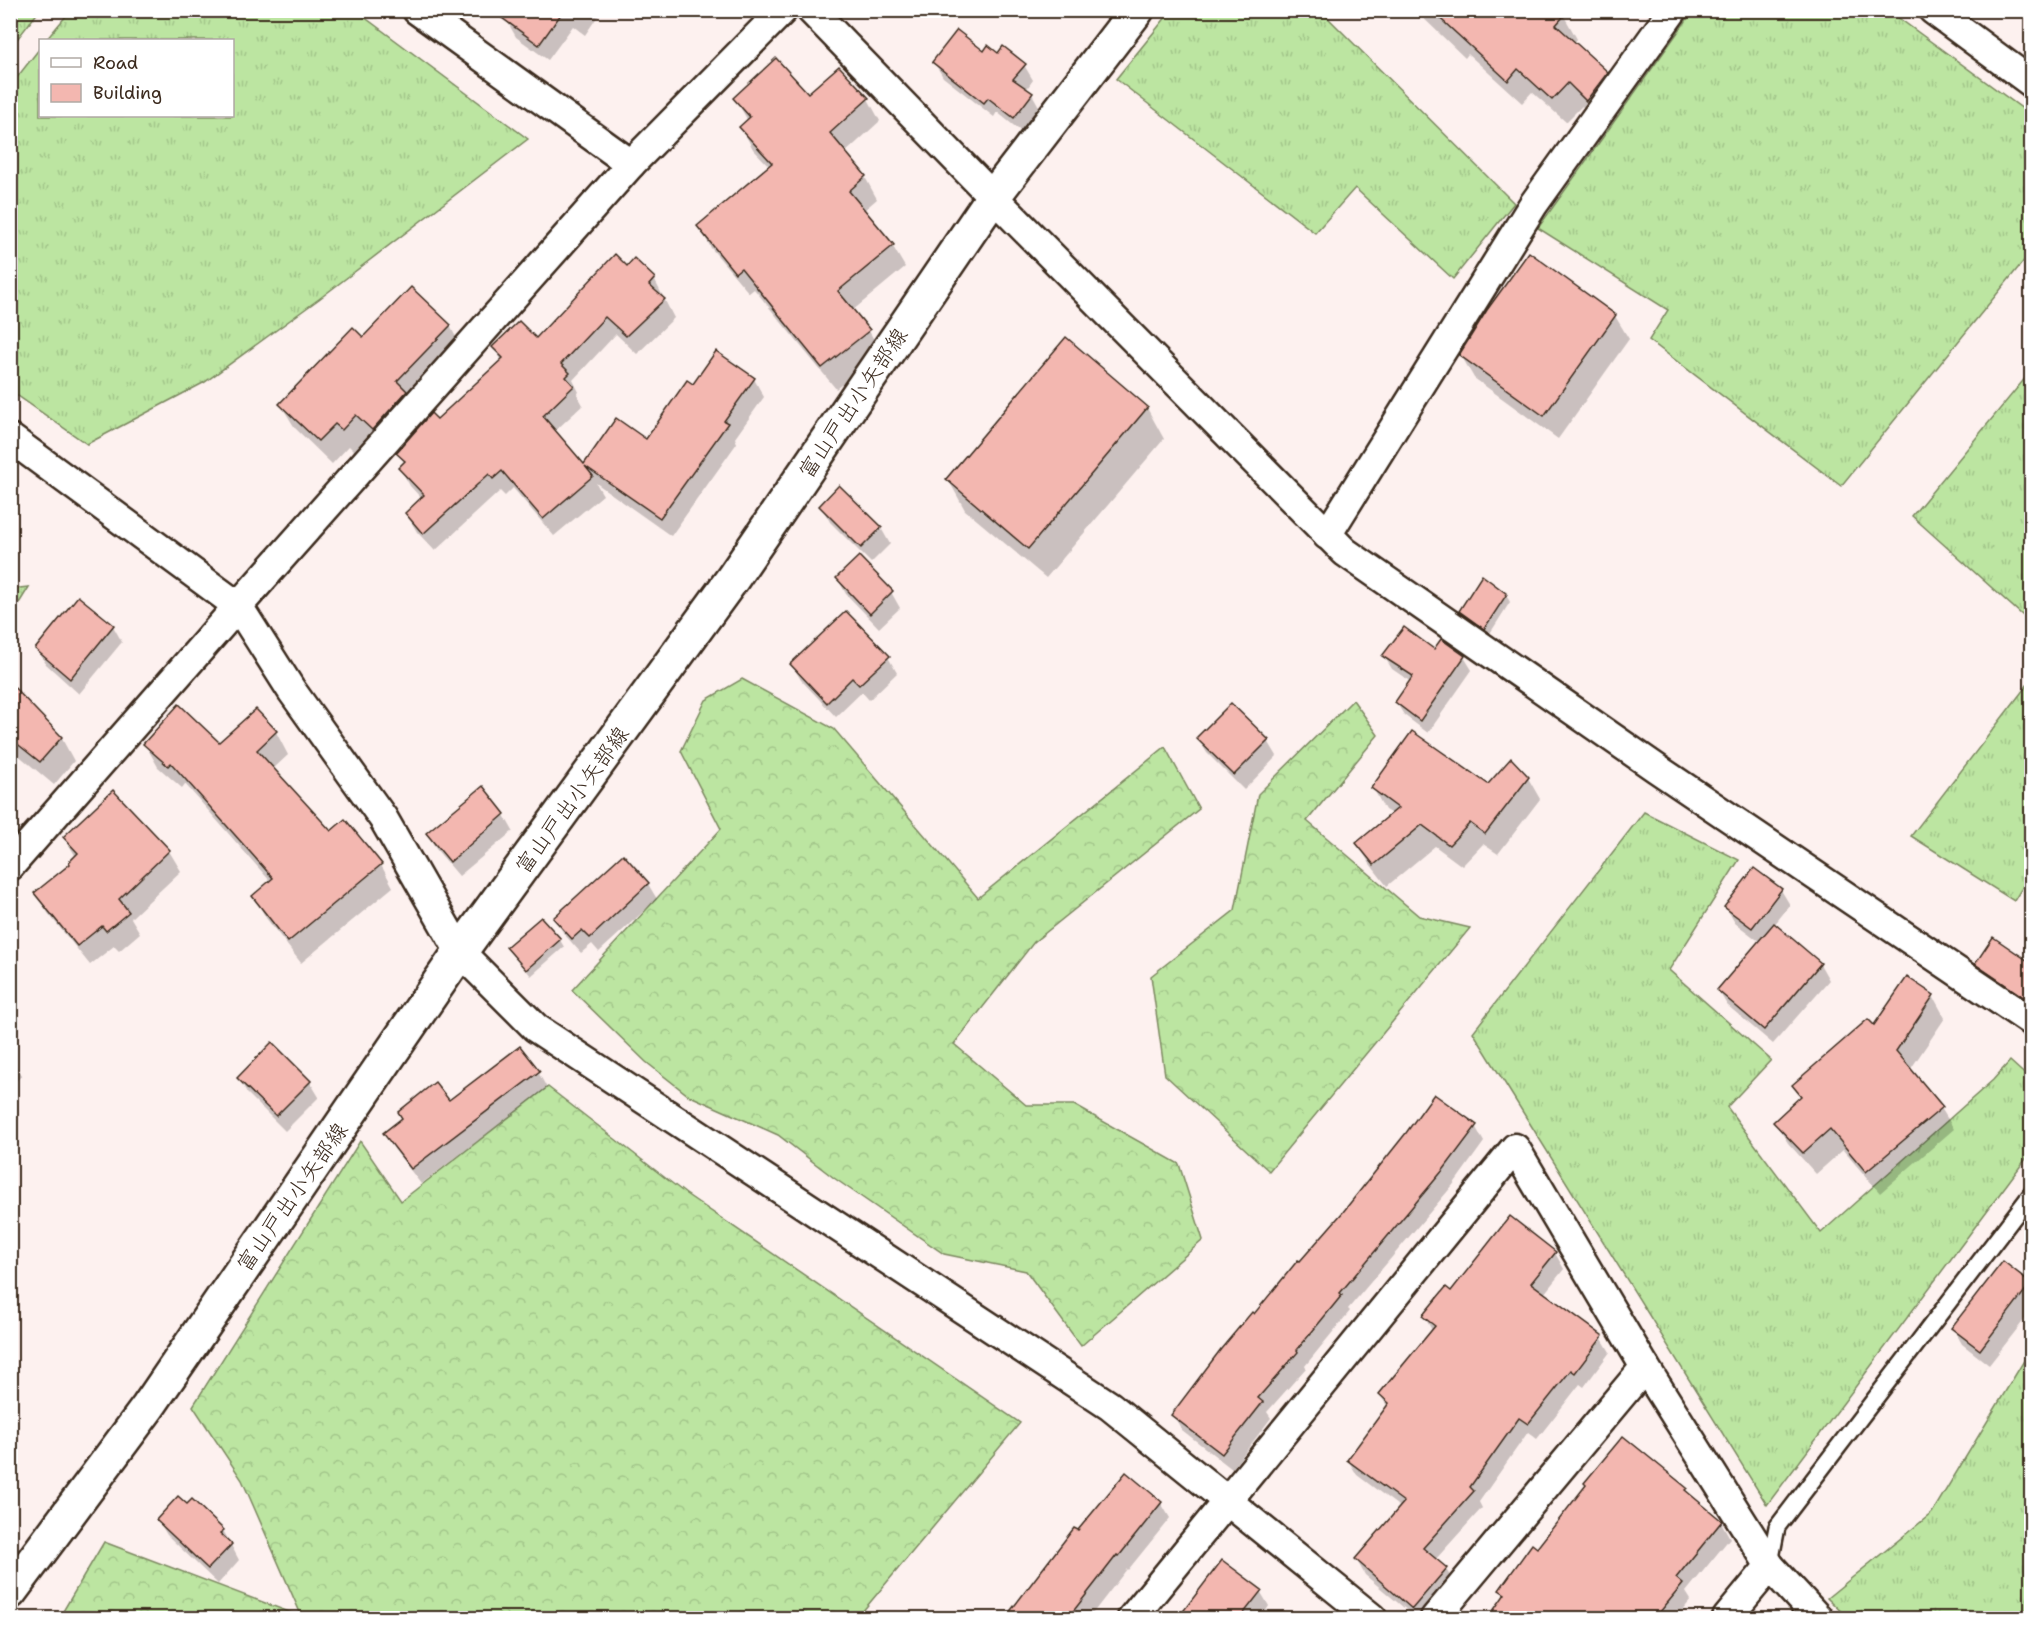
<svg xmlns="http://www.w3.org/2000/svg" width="2042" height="1629" viewBox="0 0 2042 1629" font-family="'Shantell Sans','Klee One',sans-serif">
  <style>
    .grass { fill: url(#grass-tufts); stroke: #7c8860; stroke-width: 1.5 }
    .forest { fill: url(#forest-crowns); stroke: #7c8860; stroke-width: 1.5 }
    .shadow { fill: #0003 }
    .building { fill: #f3b7b0; stroke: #3b2a1e; stroke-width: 1.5 }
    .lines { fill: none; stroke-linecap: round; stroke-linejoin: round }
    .service-casing { stroke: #3b2a1e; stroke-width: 20 }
    .minor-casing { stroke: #3b2a1e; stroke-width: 33 }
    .primary-casing { stroke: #3b2a1e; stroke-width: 38 }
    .service { stroke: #fff; stroke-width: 15 }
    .minor { stroke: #fff; stroke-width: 28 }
    .primary { stroke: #fff; stroke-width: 33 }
    .labels { text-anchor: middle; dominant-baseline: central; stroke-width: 4.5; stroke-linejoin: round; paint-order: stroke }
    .street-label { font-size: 22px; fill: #3b2a1e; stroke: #fff }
  </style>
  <defs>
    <pattern id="grass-tufts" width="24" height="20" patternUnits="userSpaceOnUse" patternTransform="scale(1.5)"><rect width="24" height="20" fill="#bce5a1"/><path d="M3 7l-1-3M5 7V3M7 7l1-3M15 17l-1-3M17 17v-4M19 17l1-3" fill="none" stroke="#a2c58a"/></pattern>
    <pattern id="forest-crowns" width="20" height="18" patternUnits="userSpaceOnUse" patternTransform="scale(1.5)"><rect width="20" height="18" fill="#bce5a1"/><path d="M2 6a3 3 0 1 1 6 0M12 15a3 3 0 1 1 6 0" fill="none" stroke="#a2c58a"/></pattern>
  </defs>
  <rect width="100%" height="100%" fill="#fdf1ef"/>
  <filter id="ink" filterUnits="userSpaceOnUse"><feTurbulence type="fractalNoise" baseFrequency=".0167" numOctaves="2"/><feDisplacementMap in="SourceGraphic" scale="12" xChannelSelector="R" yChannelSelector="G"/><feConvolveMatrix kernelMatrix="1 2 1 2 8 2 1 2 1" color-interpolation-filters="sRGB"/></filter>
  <g filter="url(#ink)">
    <g class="grass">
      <polygon points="11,10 39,11 11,47 10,11"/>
      <polygon points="71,10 356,11 528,139 319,299 205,382 87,444 11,391 11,85 40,48 40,116 232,116 232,40 46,40"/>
      <polygon points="1171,11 1321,11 1514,203 1453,279 1355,188 1315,233 1116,79"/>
      <polygon points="1693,11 1889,11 2031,115 2031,252 1841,486 1649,340 1668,310 1538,228"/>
      <polygon points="2031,371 2031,623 1912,516"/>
      <polygon points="29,587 11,616 11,589"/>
      <polygon points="2031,680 2031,873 2014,901 1911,836"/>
      <polygon points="1644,812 1739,860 1669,970 1771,1060 1727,1107 1821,1233 1993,1080 2010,1061 2031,1080 2031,1152 1767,1505 1473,1032"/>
      <polygon points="2031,1349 2031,1618 1848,1618 1827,1598 1932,1513"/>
    </g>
    <g class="forest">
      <polygon points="742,679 834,729 978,898 1165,747 1199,809 1034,942 954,1044 1026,1105 1074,1105 1179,1164 1203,1240 1081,1346 1026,1271 944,1254 834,1178 778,1135 688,1095 646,1062 572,990 721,829 681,751 706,700"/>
      <polygon points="1353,700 1378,735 1307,821 1419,916 1470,928 1269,1171 1165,1075 1151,976 1235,910 1258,794"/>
      <polygon points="548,1087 686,1194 1020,1423 857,1618 59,1618 104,1542 302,1617 242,1480 193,1406 360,1141 401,1201"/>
    </g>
    <g class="shadow">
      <polygon points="509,10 602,10 585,35 573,26 548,60 516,37 507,21"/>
      <polygon points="632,10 646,10 641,17"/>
      <polygon points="1415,10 1558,10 1564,16 1577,39 1574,43 1607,73 1620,97 1600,123 1582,106 1566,122 1532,92 1522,103 1468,54 1465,58"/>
      <polygon points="984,53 998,55 1024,65 1033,80 1026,90 1032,94 1041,110 1023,133 997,112 994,117 943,77 934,62"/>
      <polygon points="808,95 868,99 880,121 845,153 865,177 877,199 863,211 892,245 905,267 852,311 869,331 881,352 836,389 754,289 749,293 711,248 699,226 770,167 753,149 741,127 748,121 735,98"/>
      <polygon points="1529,254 1615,316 1629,339 1558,439 1474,378 1461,355"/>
      <polygon points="627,268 654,279 674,318 637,354 616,334 573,380 579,392 577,394 583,405 554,432 584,467 617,420 647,441 693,386 754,379 764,397 735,438 737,443 671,536 596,483 603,495 554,536 513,488 505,496 500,491 435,551 417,532 406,513 422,499 410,486 400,468 405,464 398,453 437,421 502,361 494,347 536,340"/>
      <polygon points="450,326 463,350 356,453 349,446 332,464 295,428 281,405 363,339"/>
      <polygon points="1147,408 1164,439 1046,578 965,510 948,479"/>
      <polygon points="840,487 881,528 890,544 871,563 830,522 821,506"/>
      <polygon points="838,579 891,592 900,608 879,628 846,594"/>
      <polygon points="1506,595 1510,602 1489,635 1465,618 1461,611"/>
      <polygon points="113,626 122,642 79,694 46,664 37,649"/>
      <polygon points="1434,651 1464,657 1472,670 1428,733 1404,715 1396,702 1411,682 1392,669 1384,656"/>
      <polygon points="888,657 897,673 869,700 862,692 836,717 801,680 792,665"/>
      <polygon points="10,685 61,737 74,761 54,785 10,748"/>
      <polygon points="276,732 288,755 273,769 330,833 381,865 393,887 301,963 266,918 254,896 271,882 185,784 182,788 158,767 145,744 219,744"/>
      <polygon points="1198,738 1268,741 1277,756 1244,790 1207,753"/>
      <polygon points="1528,778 1540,799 1498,854 1483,844 1462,866 1435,846 1387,886 1370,864 1357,843 1392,814 1385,810 1373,788 1488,786"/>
      <polygon points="482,788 504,815 513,831 459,876 436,849 428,834"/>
      <polygon points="65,838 169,851 181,871 131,918 140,933 119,951 114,946 90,965 48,913 36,893 72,864 76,857"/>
      <polygon points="648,884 657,899 599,952 592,944 581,953 564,934 555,918"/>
      <polygon points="1781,890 1790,905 1774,925 1820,964 1829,980 1773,1044 1727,1005 1718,990 1760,942 1735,923 1726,907"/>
      <polygon points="560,940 564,947 531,976 508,947"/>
      <polygon points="1993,940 2032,965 2032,1010 1986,979 1977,964"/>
      <polygon points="1933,996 1945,1018 1910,1070 1941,1108 1954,1129 1880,1193 1843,1150 1816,1174 1788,1143 1775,1122 1801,1098 1794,1085 1874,1028"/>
      <polygon points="10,1056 22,1075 10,1088"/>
      <polygon points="538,1072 547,1088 421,1184 394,1149 385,1134 449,1102"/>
      <polygon points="239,1078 310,1082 319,1097 285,1131 247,1093"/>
      <polygon points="1475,1126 1484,1142 1453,1185 1348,1309 1350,1311 1305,1366 1306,1368 1267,1412 1271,1418 1232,1469 1182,1430 1173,1415 1301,1263"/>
      <polygon points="1555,1253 1564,1269 1544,1294 1601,1337 1610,1352 1584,1387 1580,1384 1537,1439 1528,1432 1479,1502 1482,1508 1435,1560 1446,1569 1455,1585 1425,1618 1416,1618 1365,1575 1356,1559 1401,1508 1357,1475 1348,1460 1388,1407 1380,1395 1433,1332 1424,1316 1452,1293"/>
      <polygon points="2004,1263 2031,1284 2032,1310 1989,1365 1962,1344 1953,1328"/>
      <polygon points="1686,1489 1689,1495 1721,1522 1730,1538 1686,1592 1691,1600 1676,1618 1489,1618 1505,1597 1501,1590 1537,1550"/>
      <polygon points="1161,1503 1170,1518 1128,1570 1127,1569 1089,1618 1003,1618 1078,1532"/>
      <polygon points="187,1506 223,1530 239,1560 218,1584 167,1535 158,1520"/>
      <polygon points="1223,1562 1260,1591 1269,1606 1262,1617 1264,1618 1180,1618"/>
    </g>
    <g class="building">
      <polygon points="491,10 564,10 539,45"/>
      <polygon points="1431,10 1569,10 1556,25 1608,72 1586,101 1568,83 1552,100 1518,69 1508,81"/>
      <polygon points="957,30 984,51 988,45 998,53 1003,46 1026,64 1013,79 1033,93 1014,118 988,98 984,103 932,62"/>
      <polygon points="776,58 808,93 839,66 869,98 830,133 866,176 849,191 894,245 838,291 870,330 822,368 741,268 735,273 697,226 772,163 739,127 750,117 733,98"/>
      <polygon points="1529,252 1616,315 1544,416 1459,355 1487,310"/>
      <polygon points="615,254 627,266 634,258 655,278 649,285 665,299 626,336 605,317 561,364 570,373 566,377 574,386 543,416 584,464 616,418 646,439 687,380 693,384 716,351 755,378 724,421 728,423 660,518 585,466 593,476 543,519 502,471 493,479 489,474 423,534 405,513 424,495 398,468 405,461 396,453 431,413 437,419 503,358 492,347 519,321 536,338"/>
      <polygon points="411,287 451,325 397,381 407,391 372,430 356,415 342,430 335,424 318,441 279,404 353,327 363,337"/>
      <polygon points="1066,337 1148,407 1028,549 946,479"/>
      <polygon points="839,485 882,527 861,548 819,506"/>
      <polygon points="859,556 893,591 870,614 836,578"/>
      <polygon points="1482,575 1507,594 1484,629 1459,611"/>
      <polygon points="78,596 114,625 70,679 35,649"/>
      <polygon points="846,611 890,656 859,685 852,678 827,703 790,664"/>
      <polygon points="1404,627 1434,649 1441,639 1465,656 1420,721 1395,702 1413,676 1382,656"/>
      <polygon points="10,683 62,737 40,762 10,738"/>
      <polygon points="1231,703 1269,740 1234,775 1196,738"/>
      <polygon points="179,704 219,742 256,709 277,731 257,750 331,831 345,819 382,864 288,942 252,896 273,878 171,763 168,766 143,744"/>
      <polygon points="1412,731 1488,784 1511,758 1529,777 1485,834 1470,823 1449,845 1422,825 1374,865 1356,843 1398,808 1371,788"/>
      <polygon points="483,786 505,814 450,862 426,833"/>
      <polygon points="113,790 170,850 119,899 129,912 106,931 102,926 77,946 34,893 70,864 69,862 78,853 63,837"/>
      <polygon points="623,854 649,883 590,938 582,930 572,939 553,918"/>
      <polygon points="1754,868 1782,889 1752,928 1724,907"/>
      <polygon points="541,917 561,939 526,970 506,947"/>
      <polygon points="1774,923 1821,963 1764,1030 1717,990"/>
      <polygon points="1993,937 2031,963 2031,1002 1975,964"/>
      <polygon points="1907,977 1934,995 1896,1051 1943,1107 1866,1172 1830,1129 1803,1153 1773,1122 1801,1096 1792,1085 1868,1019 1874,1025"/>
      <polygon points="272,1042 311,1081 276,1116 237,1078"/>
      <polygon points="520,1046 540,1071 411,1169 383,1133 402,1118 398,1112 435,1082 449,1100"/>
      <polygon points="1434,1094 1477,1125 1444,1169 1340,1293 1342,1295 1297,1350 1298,1352 1258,1398 1263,1402 1222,1454 1171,1415 1221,1349 1252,1312 1254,1314 1298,1260 1300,1261 1343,1212 1406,1133"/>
      <polygon points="1510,1216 1556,1252 1531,1283 1603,1336 1575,1373 1571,1370 1528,1424 1519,1418 1470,1487 1474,1491 1423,1548 1447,1568 1412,1609 1355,1559 1404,1502 1347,1460 1389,1403 1379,1394 1435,1326 1422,1316 1446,1287 1451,1291"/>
      <polygon points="2003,1261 2031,1283 1980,1350 1951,1328"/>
      <polygon points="1623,1436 1687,1488 1685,1490 1722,1521 1676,1578 1683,1584 1655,1618 1488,1618 1505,1594 1499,1590 1532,1544 1537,1548 1586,1485 1584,1483"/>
      <polygon points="1126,1472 1162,1502 1119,1556 1117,1555 1068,1618 1005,1618 1074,1528 1078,1530"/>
      <polygon points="178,1496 187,1504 192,1499 224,1530 220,1533 232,1544 208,1569 156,1520"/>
      <polygon points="1222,1560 1262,1590 1240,1618 1178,1618"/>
    </g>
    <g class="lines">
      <defs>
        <polyline id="service" points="1770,1563 1777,1527 2032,1193"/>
        <g id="minor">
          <polyline points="417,10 631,164"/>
          <polyline points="811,10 993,197 1345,552 1656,768 2032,1022"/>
          <polyline points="1933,10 2032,83"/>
          <polyline points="10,438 238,606 292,691 383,818 460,952 536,1028 1110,1406 1372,1618"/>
          <polyline points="1327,535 1533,205 1673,10"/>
          <polyline points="10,866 238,606 631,164 783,10"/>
          <polyline points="1132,1618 1515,1148 1645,1367 1770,1566 1818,1618"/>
          <polyline points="1435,1618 1645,1367"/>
          <polyline points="1727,1618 1770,1566"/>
        </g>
        <polyline id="primary" points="10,1592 148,1407 460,952 733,578 993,197 1137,10"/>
      </defs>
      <use href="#service" class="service-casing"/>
      <use href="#minor" class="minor-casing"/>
      <use href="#primary" class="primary-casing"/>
      <use href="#service" class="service"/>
      <use href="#minor" class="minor"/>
      <use href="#primary" class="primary"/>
    </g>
  </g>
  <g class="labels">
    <g class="street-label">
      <text transform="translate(853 403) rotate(-56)">富山戸出小矢部線</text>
      <text transform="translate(572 800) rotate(-54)">富山戸出小矢部線</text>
      <text transform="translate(292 1197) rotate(-55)">富山戸出小矢部線</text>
    </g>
  </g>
  <rect width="2042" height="1629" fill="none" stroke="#fff" stroke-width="36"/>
  <rect x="18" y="18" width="2006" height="1593" fill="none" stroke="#3b2a1e" stroke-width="2" filter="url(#ink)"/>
  <rect x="39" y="39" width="195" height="78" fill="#ffffff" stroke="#b1aaa5" stroke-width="1.5"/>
  <rect x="51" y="58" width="30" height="9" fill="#ffffff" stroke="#b1aaa5" stroke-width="1.5"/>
  <text x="93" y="69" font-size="18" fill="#3b2a1e">Road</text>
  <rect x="51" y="84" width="30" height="18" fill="#f3b7b0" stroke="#b1aaa5" stroke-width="1.5"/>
  <text x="93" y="99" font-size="18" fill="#3b2a1e">Building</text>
</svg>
